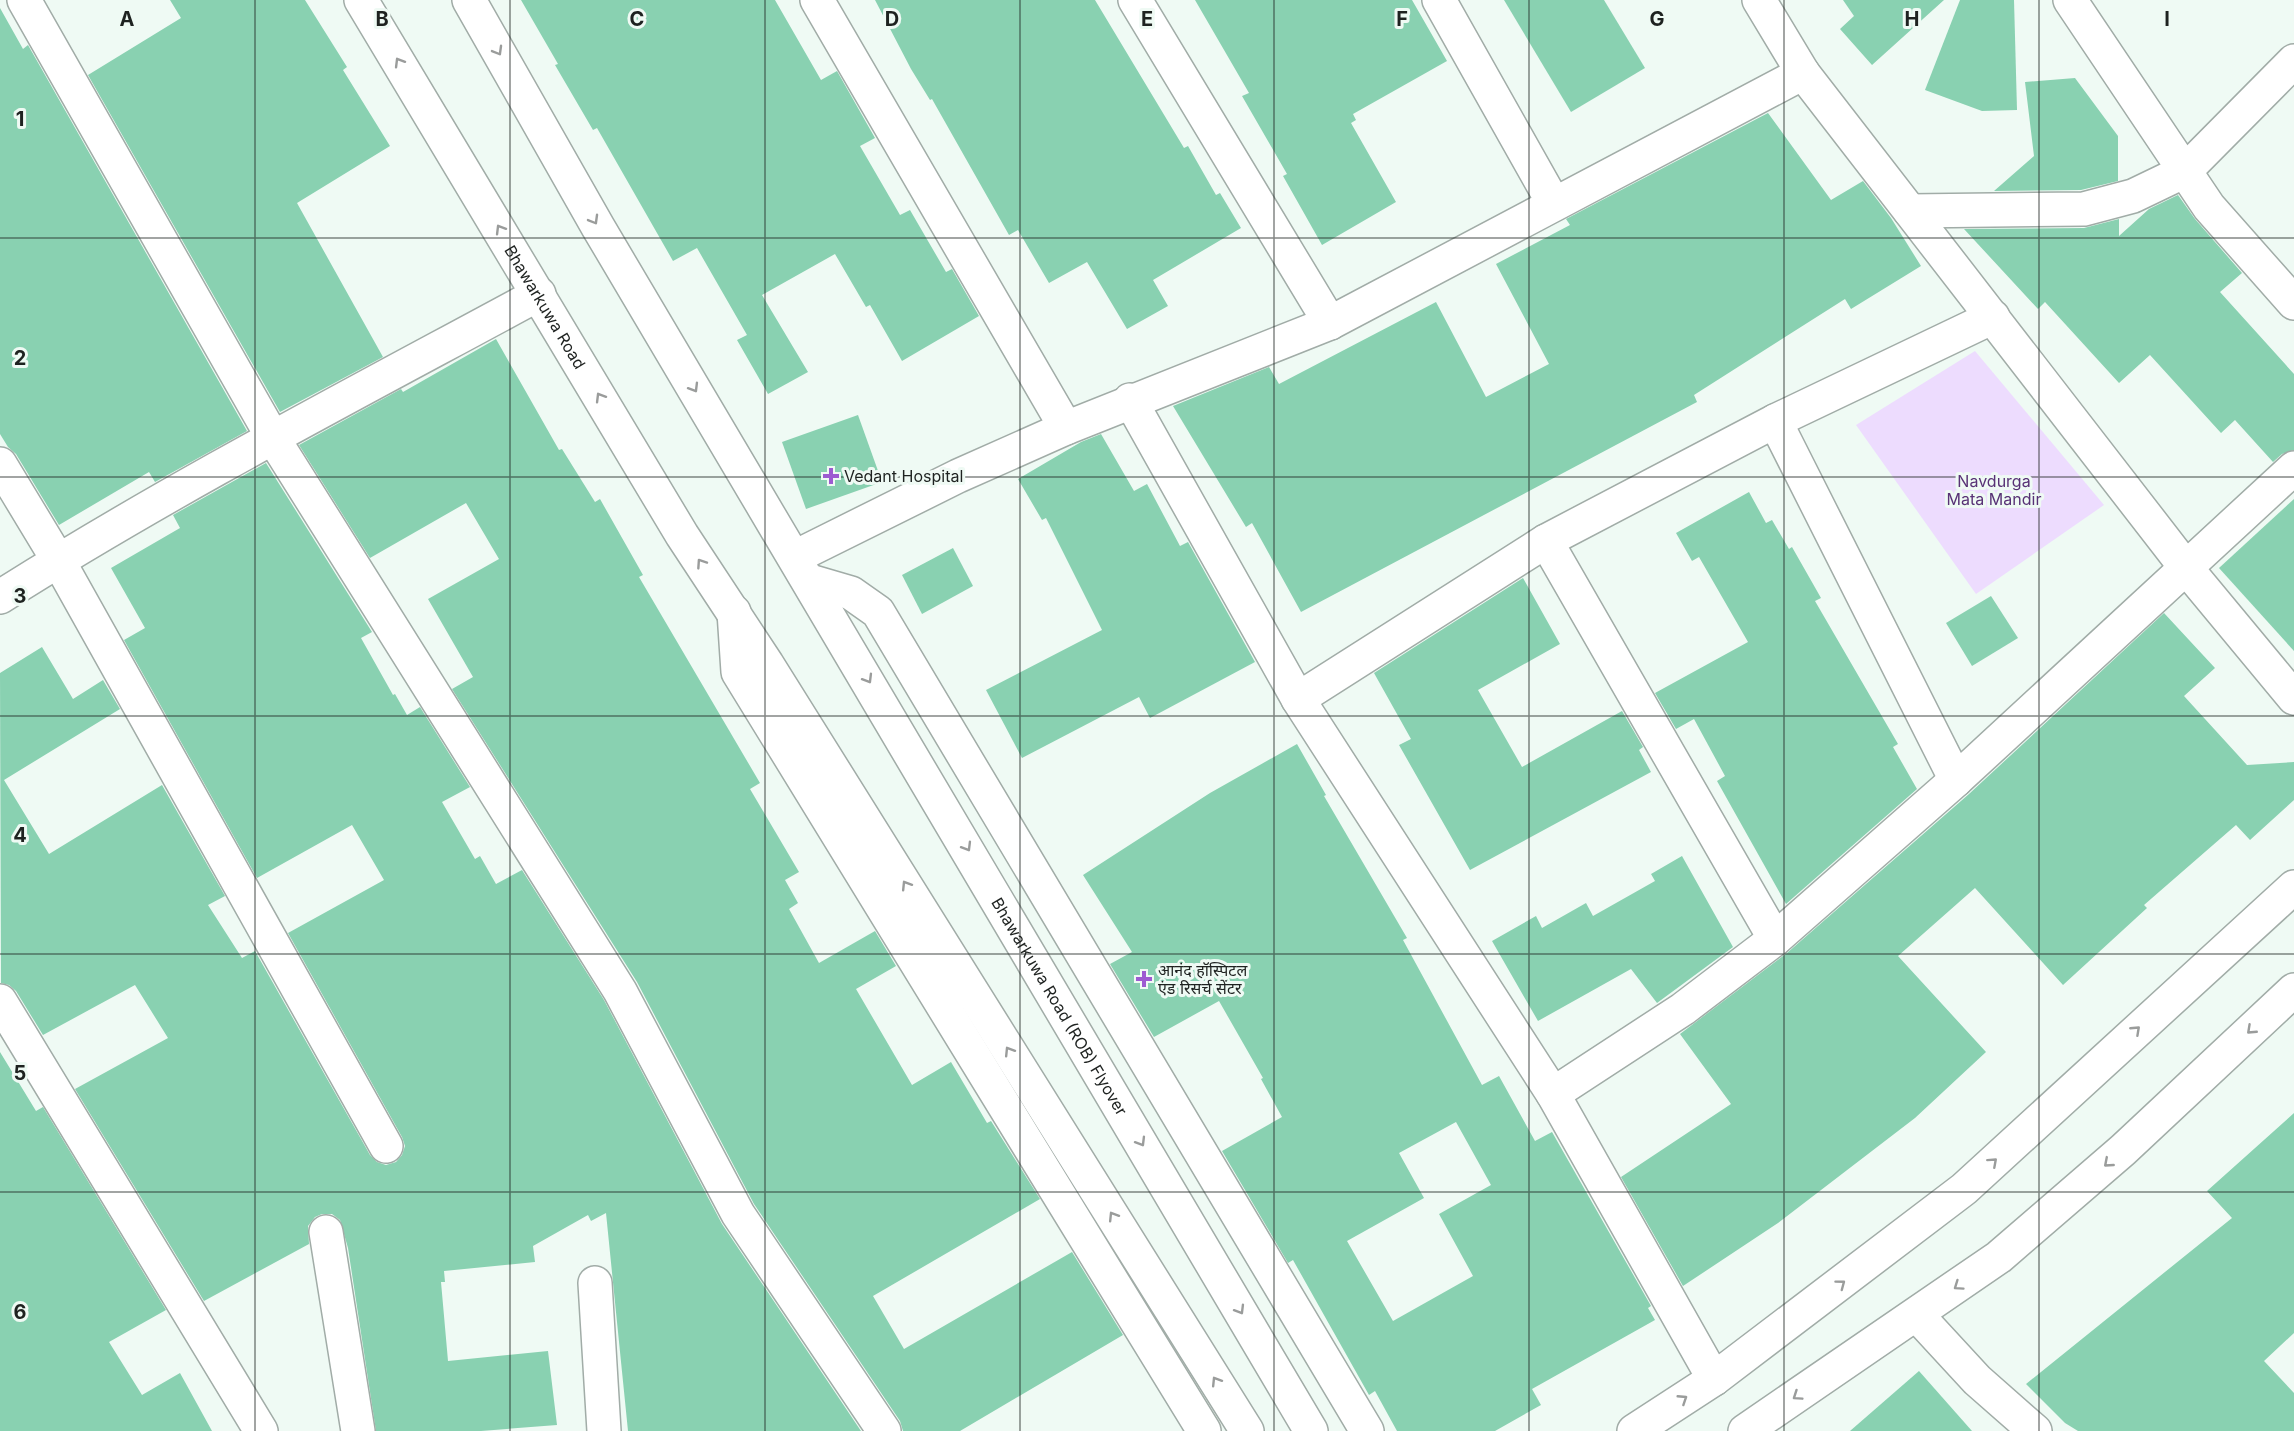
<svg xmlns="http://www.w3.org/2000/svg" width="2294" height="1431" viewBox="0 0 2294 1431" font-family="Inter,'Noto Sans Devanagari',sans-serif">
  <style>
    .green { fill: #eddcfe }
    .building { fill: #89d1b1; fill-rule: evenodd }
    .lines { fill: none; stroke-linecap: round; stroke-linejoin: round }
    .street-casing { stroke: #a1aca7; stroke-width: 36 }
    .secondary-casing { stroke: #a1aca7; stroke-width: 36 }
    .street { stroke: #fff; stroke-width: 33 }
    .secondary { stroke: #fff; stroke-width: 33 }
    .oneway { stroke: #9a9c9b }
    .grid { fill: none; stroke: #1e2220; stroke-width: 1.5; stroke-opacity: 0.55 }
    .poi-dot { fill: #9d5bd1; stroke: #effaf4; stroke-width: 2 }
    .labels { text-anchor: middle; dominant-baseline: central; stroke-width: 6; stroke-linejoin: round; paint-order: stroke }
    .street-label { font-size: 16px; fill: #1e2220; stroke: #effaf4 }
    .poi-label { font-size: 16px; fill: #1e2220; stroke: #effaf4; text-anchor: start }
    .park-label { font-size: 16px; fill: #583276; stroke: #effaf4 }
    .grid-label { font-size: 20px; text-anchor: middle; font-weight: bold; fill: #1e2220; stroke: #effaf4; stroke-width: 6; stroke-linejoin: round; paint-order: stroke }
  </style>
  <rect width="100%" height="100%" fill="#effaf4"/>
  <polygon class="green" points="1975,351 2104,505 1976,594 1856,425"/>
  <g class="building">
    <polygon points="170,0 305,0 347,67 343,70 390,146 297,203 383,357 280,412 88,75 181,18"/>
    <polygon points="521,0 775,0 821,80 837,71 875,138 860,146 900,215 910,210 946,272 952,269 979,316 902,361 870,305 866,307 835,254 762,295 808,372 768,394 737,340 747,335 697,248 673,261 597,128 593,130 555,65 558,64"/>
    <polygon points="875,0 1095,0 1184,148 1188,146 1216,195 1220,193 1241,228 1153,280 1168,306 1127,329 1087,262 1049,283 1018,230 1009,235 932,99 930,100 911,69"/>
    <polygon points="1195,0 1412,0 1447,61 1353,114 1356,120 1351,123 1396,202 1322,245 1283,176 1287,174 1242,96 1249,93"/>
    <polygon points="1504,0 1604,0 1645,68 1571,112"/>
    <polygon points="1843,0 1944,0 1872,65 1840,29 1854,16"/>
    <polygon points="1960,0 2014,0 2017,110 1982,111 1925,90"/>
    <polygon points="0,8 23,49 28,45 247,431 155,482 149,472 59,525 16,454 8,447 0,434"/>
    <polygon points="2075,78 2118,136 2118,181 2081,190 1994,191 2034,156 2025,82"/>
    <polygon points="1768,113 1831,200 1863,181 1891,218 1921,266 1851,309 1845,299 1694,395 1697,402 1301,612 1252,523 1246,527 1173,406 1269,367 1279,384 1436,302 1486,397 1549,364 1496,264 1570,225 1566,219"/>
    <polygon points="2178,195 2195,219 2242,273 2220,292 2294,374 2294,450 2282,454 2273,462 2235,420 2221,433 2150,355 2119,383 2045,302 2038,309 1964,229 2084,228 2119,219 2119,236 2149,209"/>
    <polygon points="496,339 559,450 562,449 595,502 600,499 643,575 639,577 760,783 750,789 799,872 785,880 798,903 789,909 819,963 875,931 896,966 856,989 912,1085 951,1062 987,1123 991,1121 1040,1199 873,1296 904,1349 1072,1252 1123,1335 960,1431 903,1431 900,1421 754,1204 637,982 452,689 473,677 428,599 499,559 466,503 370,558 299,445 401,389 403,392"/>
    <polygon points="858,415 882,482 806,509 782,442"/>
    <polygon points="1101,434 1134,491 1147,484 1180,546 1188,542 1255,662 1150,718 1139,697 1022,758 986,690 1102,630 1046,518 1042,520 1018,479 1081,442"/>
    <polygon points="266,463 372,632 361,638 393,695 395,694 407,715 420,707 470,787 442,802 475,859 480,856 496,884 522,870 604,1000 722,1224 861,1431 628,1431 606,1213 591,1221 588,1215 533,1246 535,1262 444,1271 445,1282 441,1282 448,1361 548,1351 557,1425 481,1431 376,1431 348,1248 340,1220 332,1214 322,1214 315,1217 308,1226 309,1244 204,1301 75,1089 168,1038 135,985 43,1035 16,991 9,985 1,983 0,673 42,647 73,699 103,680 120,709 4,780 49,854 162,785 225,896 208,905 242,958 255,951 370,1155 377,1162 386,1165 396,1162 402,1155 405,1146 402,1137 288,933 384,880 352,825 257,878 124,640 145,628 111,568 180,528 173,515"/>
    <polygon points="1749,492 1766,523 1772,520 1789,549 1792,547 1821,598 1815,601 1898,744 1893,747 1917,789 1786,904 1717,781 1725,776 1694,719 1676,729 1655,693 1748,642 1699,557 1692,561 1676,533"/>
    <polygon points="2294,499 2294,651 2219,568"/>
    <polygon points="953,548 973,586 922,614 902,575"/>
    <polygon points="1523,578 1560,644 1478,690 1522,767 1622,711 1643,747 1639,750 1651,772 1470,870 1399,745 1411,739 1374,673"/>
    <polygon points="1991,596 2018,638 1972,666 1946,623"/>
    <polygon points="2164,613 2215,668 2184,696 2247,765 2294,762 2294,800 2250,840 2236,825 2144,905 2147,908 2063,985 1975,888 1898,956 1986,1052 1915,1118 1778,1223 1683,1286 1621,1177 1731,1104 1680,1034 1787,953 1969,794"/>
    <path d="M1297,744L1326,795L1324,796L1407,938L1403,940L1482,1085L1499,1076L1535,1141L1552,1132L1651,1306L1648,1308L1655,1320L1532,1389L1541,1405L1495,1431H1397L1375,1391L1369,1395L1293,1260L1288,1263L1222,1151L1282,1117L1261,1079L1263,1078L1219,1001L1154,1037L1110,964L1132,952L1083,875L1210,793ZM1456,1122L1491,1185L1439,1214L1473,1276L1393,1321L1347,1241L1424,1198L1399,1153Z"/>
    <polygon points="1682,856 1733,947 1657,1003 1631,969 1538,1021 1492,941 1536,916 1542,928 1586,903 1593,916 1655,881 1651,874"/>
    <polygon points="0,1052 36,1111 43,1107 166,1310 109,1342 142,1395 180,1373 212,1431 0,1431"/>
    <polygon points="2294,1113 2294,1333 2264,1361 2294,1393 2294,1431 2078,1431 2065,1423 2026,1384 2232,1218 2207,1191"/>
    <polygon points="1919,1371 1972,1431 1850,1431"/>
  </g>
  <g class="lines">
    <defs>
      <g id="street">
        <polyline points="24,0 273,438 620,991 738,1214 884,1431"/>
        <polyline points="817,0 1066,428"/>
        <polyline points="1135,0 1330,323"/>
        <polyline points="1439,0 1554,204"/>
        <polyline points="1759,0 1803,73 2187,569 2294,698"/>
        <polyline points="2070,0 2209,207 2294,303"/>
        <polyline points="1910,211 2084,209 2133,196 2185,171 2294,61"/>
        <polyline points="1130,400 1298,699 1553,1094 1714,1379"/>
        <polyline points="1775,421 1956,780"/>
        <polyline points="0,464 58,560 386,1146"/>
        <polyline points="1546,541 1775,939"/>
        <polyline points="795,557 958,476 1066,428 1330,323 1803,73"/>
        <polyline points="810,581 851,593 878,612 1367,1431"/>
        <path d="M0,597C174,487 358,392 539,294"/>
        <polyline points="734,612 738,672 1204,1431"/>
        <polyline points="1298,699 1546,541 1775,421 1993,317"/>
        <polyline points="0,1001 261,1431"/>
        <polyline points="1553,1094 1683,1009 1775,939 1956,780 2294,468"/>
        <polyline points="326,1232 358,1431"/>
        <polyline points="595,1283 604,1431"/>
        <polyline points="1917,1315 1977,1380 2035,1431"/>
        <polyline points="1634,1431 1714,1379 1964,1189 2294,887"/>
        <polyline points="1745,1431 1999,1257 2123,1150 2294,990"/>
      </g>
      <g id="secondary">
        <path id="s1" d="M361,0L682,535L767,664L1247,1431"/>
        <path id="s2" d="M469,0L598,227L1311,1431"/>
      </g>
    </defs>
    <use href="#street" class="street-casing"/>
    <use href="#secondary" class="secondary-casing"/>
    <use href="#street" class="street"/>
    <use href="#secondary" class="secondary"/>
  </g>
  <defs><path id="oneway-chevron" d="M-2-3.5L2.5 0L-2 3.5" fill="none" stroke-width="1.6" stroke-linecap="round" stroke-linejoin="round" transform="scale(1.5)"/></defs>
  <g class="oneway">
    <use href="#oneway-chevron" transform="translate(498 51) rotate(60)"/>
    <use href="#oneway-chevron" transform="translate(399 62) rotate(-121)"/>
    <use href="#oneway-chevron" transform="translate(594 220) rotate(60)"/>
    <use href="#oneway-chevron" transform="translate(500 229) rotate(-121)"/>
    <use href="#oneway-chevron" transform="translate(694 388) rotate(59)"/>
    <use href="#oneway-chevron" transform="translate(600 397) rotate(-121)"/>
    <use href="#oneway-chevron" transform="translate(701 563) rotate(-124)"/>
    <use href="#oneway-chevron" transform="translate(868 679) rotate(59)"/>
    <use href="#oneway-chevron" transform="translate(967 847) rotate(59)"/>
    <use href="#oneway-chevron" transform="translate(906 885) rotate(-122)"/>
    <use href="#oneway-chevron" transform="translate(2136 1030) rotate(-43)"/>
    <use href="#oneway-chevron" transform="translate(2251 1030) rotate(137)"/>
    <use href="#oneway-chevron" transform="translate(1009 1051) rotate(-122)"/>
    <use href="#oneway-chevron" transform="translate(1141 1142) rotate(59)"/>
    <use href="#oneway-chevron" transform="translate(1993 1162) rotate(-42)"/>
    <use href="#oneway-chevron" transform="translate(2108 1163) rotate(139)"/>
    <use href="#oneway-chevron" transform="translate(1113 1216) rotate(-122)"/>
    <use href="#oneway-chevron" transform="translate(1841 1284) rotate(-37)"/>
    <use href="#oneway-chevron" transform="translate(1958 1286) rotate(145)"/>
    <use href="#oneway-chevron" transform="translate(1240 1310) rotate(59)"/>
    <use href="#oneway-chevron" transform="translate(1216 1381) rotate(-122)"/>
    <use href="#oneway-chevron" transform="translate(1797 1396) rotate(146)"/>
    <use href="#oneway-chevron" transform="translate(1683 1399) rotate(-33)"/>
  </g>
  <path class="grid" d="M255,0V1431M510,0V1431M765,0V1431M1020,0V1431M1274,0V1431M1529,0V1431M1784,0V1431M2039,0V1431M0,238H2294M0,477H2294M0,716H2294M0,954H2294M0,1192H2294"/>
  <g class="poi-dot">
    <path d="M828 467h6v6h6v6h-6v6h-6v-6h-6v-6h6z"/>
    <path d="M1141 970h6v6h6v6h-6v6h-6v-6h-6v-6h6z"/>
  </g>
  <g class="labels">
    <g class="street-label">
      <text stroke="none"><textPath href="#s1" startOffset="358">Bhawarkuwa Road</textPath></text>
      <text stroke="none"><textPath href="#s2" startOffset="1167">Bhawarkuwa Road (ROB) Flyover</textPath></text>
    </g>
    <g class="poi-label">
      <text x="844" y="476">Vedant Hospital</text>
      <text x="1158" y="970">आनंद हॉस्पिटल<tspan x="1158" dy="18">एंड रिसर्च सेंटर</tspan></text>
    </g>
    <g class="park-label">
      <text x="1994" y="481">Navdurga<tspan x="1994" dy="18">Mata Mandir</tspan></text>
    </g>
  </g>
  <g class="grid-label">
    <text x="127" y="26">A</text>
    <text x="382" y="26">B</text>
    <text x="637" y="26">C</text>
    <text x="892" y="26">D</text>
    <text x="1147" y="26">E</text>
    <text x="1402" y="26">F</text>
    <text x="1657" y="26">G</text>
    <text x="1912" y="26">H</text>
    <text x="2167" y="26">I</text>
    <text x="20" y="126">1</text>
    <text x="20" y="365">2</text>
    <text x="20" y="603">3</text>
    <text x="20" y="842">4</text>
    <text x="20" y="1080">5</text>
    <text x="20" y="1319">6</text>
  </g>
</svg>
